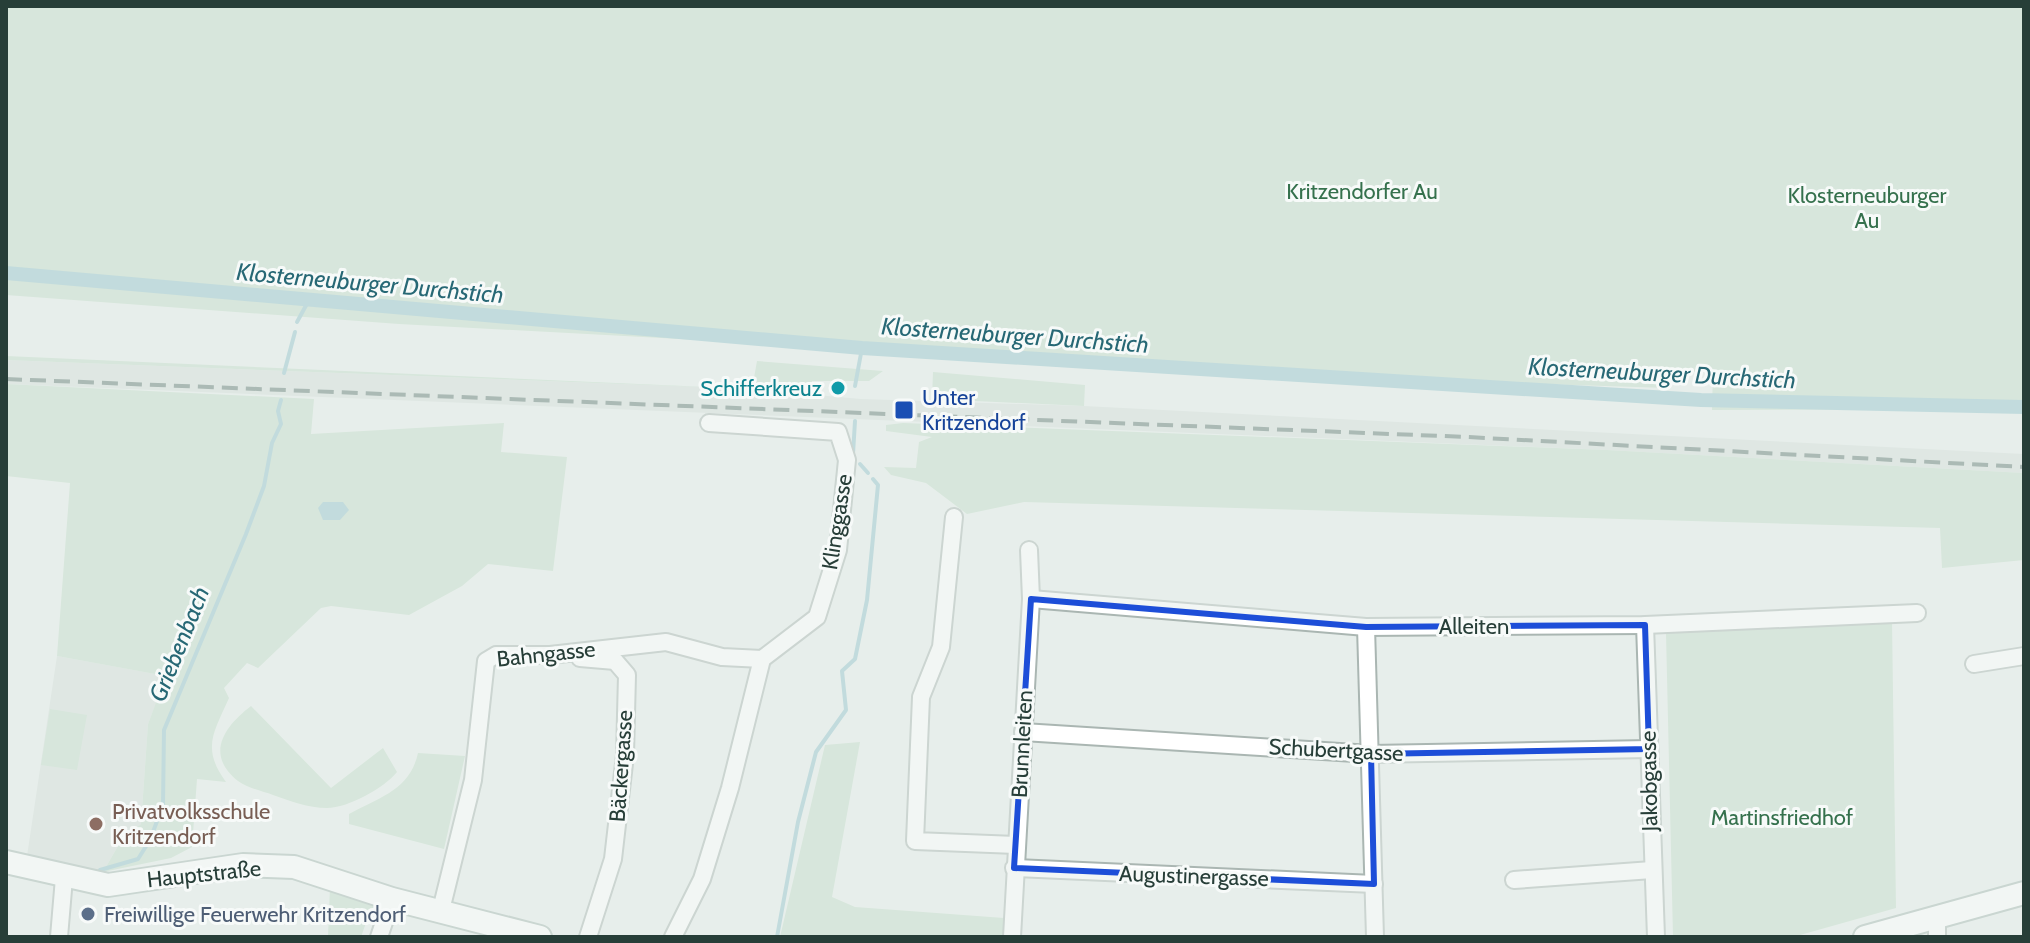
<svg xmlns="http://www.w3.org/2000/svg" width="2030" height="943" viewBox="0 0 2030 943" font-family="Cabin,sans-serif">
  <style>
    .built { fill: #d5deda }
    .green { fill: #c3dcc9 }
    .water { fill: #96c4cc }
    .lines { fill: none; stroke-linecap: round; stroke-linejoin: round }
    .stream { stroke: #96c4cc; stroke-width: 4 }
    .canal { stroke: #96c4cc; stroke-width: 14 }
    .minor-casing { stroke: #aab6b2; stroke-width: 20 }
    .secondary-casing { stroke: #a6b8b2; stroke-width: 26 }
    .minor { stroke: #fff; stroke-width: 16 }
    .secondary { stroke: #fff; stroke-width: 22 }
    .rail { stroke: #627a73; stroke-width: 4; stroke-dasharray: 16 8; stroke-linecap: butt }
    .marked { fill: none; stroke: #1d4ed8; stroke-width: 6; stroke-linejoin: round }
    .culture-dot { fill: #0f9aa8; stroke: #f7faf9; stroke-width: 3 }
    .transit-dot { fill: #1a4fb4; stroke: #f7faf9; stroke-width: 3 }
    .education-dot { fill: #8d6e63; stroke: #f7faf9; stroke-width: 3 }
    .service-dot { fill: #5c6f8a; stroke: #f7faf9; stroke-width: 3 }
    .labels { text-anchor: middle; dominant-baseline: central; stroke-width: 6; stroke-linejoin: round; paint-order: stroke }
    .park-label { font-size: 22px; fill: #35714d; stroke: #f7faf9 }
    .culture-label { font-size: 22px; fill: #0d838f; stroke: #f7faf9; text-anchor: end }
    .transit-label { font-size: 22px; fill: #164399; stroke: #f7faf9; text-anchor: start }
    .street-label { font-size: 22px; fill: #273e38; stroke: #f7faf9 }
    .education-label { font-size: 22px; fill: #785e54; stroke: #f7faf9; text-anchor: start }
    .service-label { font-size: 22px; fill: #4e5e75; stroke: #f7faf9; text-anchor: start }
    .water-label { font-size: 24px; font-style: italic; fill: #276875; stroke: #f7faf9 }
  </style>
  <rect width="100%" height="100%" fill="#e7eeeb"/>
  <g class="built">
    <polygon points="6,360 752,389 861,399 1084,406 2024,454 2024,473 1607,450 6,384"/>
    <polygon points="57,656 167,676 148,724 141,824 122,839 103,872 27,856"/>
  </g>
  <g class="green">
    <polygon points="6,6 2024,6 2024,409 1712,410 1713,371 1672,373 1668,388 1481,382 399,324 6,295"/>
    <polygon points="6,356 752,389 757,361 883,371 869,381 812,381 810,395 752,389 6,360"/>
    <polygon points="933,372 1085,385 1084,406 932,399"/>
    <path d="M6,384L314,399L311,434L504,423L501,452L567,457L553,571L488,564L462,586L409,615L331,606L321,608L258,668L247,663L224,688L229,698C214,732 201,748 226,782L197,779L192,847L171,858L103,872L122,839L141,824L148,724L166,676L57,656L70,483L6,476Z"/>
    <polygon points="903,423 1607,450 2024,473 2024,560 1942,568 1940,528 1024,502 967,514 926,483 891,475 884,467 916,468 919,442 932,437 886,431 886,425"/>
    <polygon points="1892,621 1896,908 1793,937 1673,937 1666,633"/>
    <path d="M251,706L331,788L383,748L397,772C384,788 348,808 327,808C308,808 290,801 273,795C262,791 247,788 238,781C204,754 225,726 251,706Z"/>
    <polygon points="50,709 87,715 77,770 41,765"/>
    <polygon points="860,742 832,897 855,907 1004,918 1003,937 780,937 825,745"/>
    <path d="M418,753L465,756L444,849L349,824V814C380,797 410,790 418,753Z"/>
    <polygon points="330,887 374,901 380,914 377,922 367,920 361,937 328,937"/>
  </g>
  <polygon class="water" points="323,502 343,502 349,510 340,520 323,520 318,508"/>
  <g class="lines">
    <g class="stream">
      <polyline points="297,322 309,300"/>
      <polyline points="284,373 295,332"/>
      <polyline points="855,386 862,348"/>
      <polyline points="853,454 855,421"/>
      <polyline points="860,464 868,473"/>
      <polyline points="97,874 100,870 138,859 150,840 163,805 164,730 246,534 264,486 272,443 281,424 278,411 281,400"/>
      <polyline points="777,937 798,822 816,752 846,710 842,671 855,659 867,600 878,485 873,479"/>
    </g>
    <polyline class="canal" points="6,273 862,348 1701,400 2024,407"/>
    <defs>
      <g id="minor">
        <polyline points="954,517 941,647 921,697 915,841 1016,845"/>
        <polyline points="1031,599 1366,627 1645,625 1917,613"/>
        <polyline points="1645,625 1656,937"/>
        <polyline points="1366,627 1375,937"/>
        <polyline points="580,658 615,661 627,675 625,755 613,859 588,937"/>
        <polyline points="1974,664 2024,656"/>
        <polyline points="1023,732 1371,754 1649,749"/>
        <polyline points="1014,868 1374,884"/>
        <polyline points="1514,880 1652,870"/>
        <polyline points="441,910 473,780 486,661 496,655 550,655 666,642 722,657 762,659"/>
        <polyline points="59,937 64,878"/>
        <polyline points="379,937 392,899"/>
        <polyline points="673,937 702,879 730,788 762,659 817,617 838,550 847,460 838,432 709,423"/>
        <polyline points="1012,937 1031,599 1029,550"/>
        <polyline points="1937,937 1937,917"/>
      </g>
      <g id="secondary">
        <polyline points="6,862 108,885 243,865 294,867 392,899 540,937"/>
        <polyline points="1865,937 2024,893"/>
      </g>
    </defs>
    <use href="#minor" class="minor-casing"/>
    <use href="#secondary" class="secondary-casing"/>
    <use href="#minor" class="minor"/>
    <use href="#secondary" class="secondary"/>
    <polyline class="rail" points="6,379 1467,437 2024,467"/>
  </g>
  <path d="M0 0H2030V943H0ZM1031,599L1366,627L1645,625L1649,749L1371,754L1374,884L1014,868Z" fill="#e7eeeb" fill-opacity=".55" fill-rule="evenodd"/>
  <path class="marked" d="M1031,599L1366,627L1645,625L1649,749L1371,754L1374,884L1014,868Z"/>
  <circle class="culture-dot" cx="838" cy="388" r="8"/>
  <rect class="transit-dot" x="894" y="400" width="20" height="20" rx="4"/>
  <circle class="education-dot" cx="96" cy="824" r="8"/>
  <circle class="service-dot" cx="88" cy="914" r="8"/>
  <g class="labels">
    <g class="park-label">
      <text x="1362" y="191">Kritzendorfer Au</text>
      <text x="1867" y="195">Klosterneuburger<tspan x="1867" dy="25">Au</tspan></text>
      <text x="1782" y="817">Martinsfriedhof</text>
    </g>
    <g class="culture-label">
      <text x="822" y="388">Schifferkreuz</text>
    </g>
    <g class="transit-label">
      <text x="922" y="397">Unter<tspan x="922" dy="25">Kritzendorf</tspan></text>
    </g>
    <g class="street-label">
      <text transform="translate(837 522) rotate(-81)">Klinggasse</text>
      <text x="1474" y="626">Alleiten</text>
      <text transform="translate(546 654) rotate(-6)">Bahngasse</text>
      <text transform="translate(1022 744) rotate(-87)">Brunnleiten</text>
      <text transform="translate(1336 750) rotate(3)">Schubertgasse</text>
      <text transform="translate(621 766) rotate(-86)">Bäckergasse</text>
      <text transform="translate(1649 781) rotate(-91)">Jakobgasse</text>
      <text transform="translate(204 874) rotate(-6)">Hauptstraße</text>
      <text transform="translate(1194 876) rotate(2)">Augustinergasse</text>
    </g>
    <g class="education-label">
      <text x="112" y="811">Privatvolksschule<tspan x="112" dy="25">Kritzendorf</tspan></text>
    </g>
    <g class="service-label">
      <text x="104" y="914">Freiwillige Feuerwehr Kritzendorf</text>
    </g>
    <g class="water-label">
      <text transform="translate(370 283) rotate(5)">Klosterneuburger Durchstich</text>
      <text transform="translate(1015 335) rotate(4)">Klosterneuburger Durchstich</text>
      <text transform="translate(1662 373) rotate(3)">Klosterneuburger Durchstich</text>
      <text transform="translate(179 644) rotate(-68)">Griebenbach</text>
    </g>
  </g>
  <rect width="2030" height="943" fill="none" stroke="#273e38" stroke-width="16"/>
</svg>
